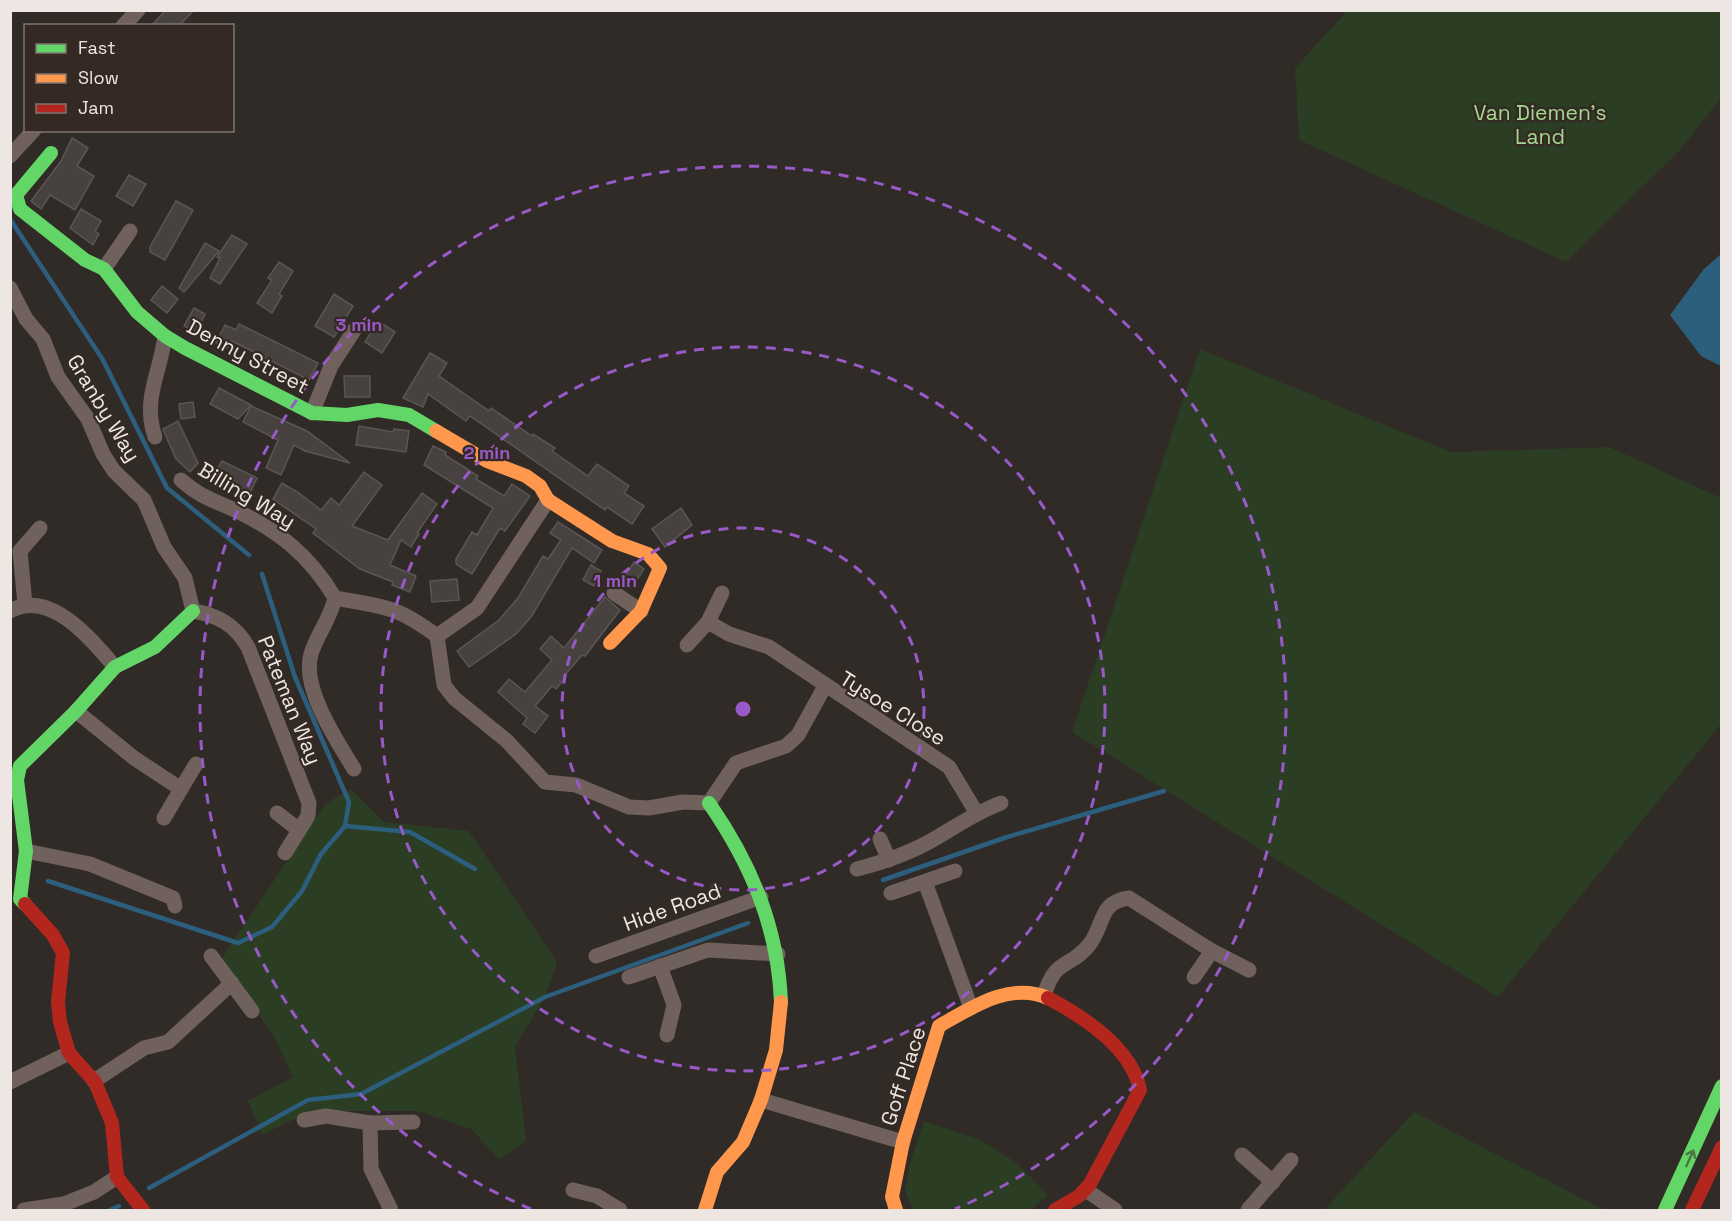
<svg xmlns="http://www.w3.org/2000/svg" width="1732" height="1221" viewBox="0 0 1732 1221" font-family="'Space Grotesk',sans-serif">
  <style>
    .green { fill: #2b3d22 }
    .water { fill: #2c5e7d }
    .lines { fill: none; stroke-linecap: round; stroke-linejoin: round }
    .stream { stroke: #2c5e7d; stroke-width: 4.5 }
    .building { fill: #47423f; stroke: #5b5653; stroke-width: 1.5 }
    .street { stroke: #70615d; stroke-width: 15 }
    .fast { stroke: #63d668; stroke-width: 14 }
    .slow { stroke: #ff974d; stroke-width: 14 }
    .jam { stroke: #b3261e; stroke-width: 14 }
    .oneway { stroke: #4a7742 }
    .ring { fill: none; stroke: #985ac8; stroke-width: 3; stroke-dasharray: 10 8 }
    .labels { text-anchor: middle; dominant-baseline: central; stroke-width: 4.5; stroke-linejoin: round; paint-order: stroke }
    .park-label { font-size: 21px; fill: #a5d890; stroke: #352a23 }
    .street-label { font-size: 21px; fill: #eee6e2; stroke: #352a23 }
    .centre { fill: #985ac8; stroke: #352a23; stroke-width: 3 }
    .ring-label { font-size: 18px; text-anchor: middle; font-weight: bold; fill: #985ac8; stroke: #352a23; stroke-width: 4.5; stroke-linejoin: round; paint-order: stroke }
  </style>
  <rect width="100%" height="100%" fill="#312b27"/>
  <g class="green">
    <polygon points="1347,11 1721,11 1721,98 1680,150 1566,262 1299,140 1295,68"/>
    <polygon points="1200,349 1451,452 1609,447 1721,498 1721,724 1498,997 1072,732"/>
    <polygon points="351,789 384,822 469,831 557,962 545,997 515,1047 526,1141 499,1159 471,1129 418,1111 311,1111 262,1135 248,1101 293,1077 275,1038 220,961 325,804"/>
    <polygon points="1414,1112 1605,1210 1324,1210"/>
    <polygon points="924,1121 981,1140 1017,1163 1048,1195 1031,1210 913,1210 905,1191 910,1164"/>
  </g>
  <polygon class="water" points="1721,254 1721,366 1701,356 1670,315 1704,269"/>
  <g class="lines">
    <g class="stream">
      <polyline points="10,219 103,360 167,488 249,555"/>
      <polyline points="262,574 295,677 349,802 345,826 410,832 475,869"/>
      <polyline points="883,880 1007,837 1164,791"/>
      <polyline points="48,881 238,943 272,927 302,891 321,854 345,826"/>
      <polyline points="149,1188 308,1100 361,1094 545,997 748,923"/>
      <polyline points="110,1210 119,1206"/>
    </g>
  </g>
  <g class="building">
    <polygon points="166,10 194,10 179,26 151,26"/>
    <polygon points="72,138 88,148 77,166 94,176 75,210 50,195 41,209 31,201 61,161"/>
    <polygon points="129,175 146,184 133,206 116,196"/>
    <polygon points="176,201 193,210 165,260 150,252 150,247"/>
    <polygon points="81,209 101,221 95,231 99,234 93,245 70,228"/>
    <polygon points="232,235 247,244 220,284 210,278 220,258 217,257"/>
    <polygon points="205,243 219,251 184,292 179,288"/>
    <polygon points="279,262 293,271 279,294 282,296 272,313 257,303 272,280 268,278"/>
    <polygon points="162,286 178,299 167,313 151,300"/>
    <polygon points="334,294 353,306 334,337 315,326"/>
    <polygon points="194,308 205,314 196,332 184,326"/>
    <polygon points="378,321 395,332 382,353 365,342"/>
    <polygon points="239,324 318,363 309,380 232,341 227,348 216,343 225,325 236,330"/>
    <polygon points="430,353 447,363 439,376 489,411 491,408 532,436 533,434 555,448 552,451 588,476 597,464 629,486 624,493 644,506 632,524 607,507 605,510 470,416 466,421 428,394 423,407 403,398"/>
    <polygon points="344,376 370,376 370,397 345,397"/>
    <polygon points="219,388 251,405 238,419 210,404"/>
    <polygon points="193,402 195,417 181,419 179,404"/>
    <polygon points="251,406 307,431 350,463 305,451 294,445 281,475 266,468 278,440 243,422"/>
    <polygon points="178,421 198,463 190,472 176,459 163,429"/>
    <polygon points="359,426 393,432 394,429 409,431 406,452 356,445"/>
    <polygon points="433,446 446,452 445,455 478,476 476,479 504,496 512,484 530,496 505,531 500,528 472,574 456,564 456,559 472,532 477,535 493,508 424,465"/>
    <polygon points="222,461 257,478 249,495 213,477"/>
    <polygon points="364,472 382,485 352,526 388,540 422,493 437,504 417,533 419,534 411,547 401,540 390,565 416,576 410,592 392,585 393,582 360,569 313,533 316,529 273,499 282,483 299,493 321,510 331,498 339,505"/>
    <polygon points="681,508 692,525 665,547 652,529"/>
    <polygon points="558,522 602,550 594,563 572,548 531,617 516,634 469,667 457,651 499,620 518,598 543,556 548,559 561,540 550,533"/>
    <polygon points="634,562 644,569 634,584 624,578"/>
    <polygon points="591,565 601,571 594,586 583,580"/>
    <polygon points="457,579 459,600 432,602 430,581"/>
    <polygon points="605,597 620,610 585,656 582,655 564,676 565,678 556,689 552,686 535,706 548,716 535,733 523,724 527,718 498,692 509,679 525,692 552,660 540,649 551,636 564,648"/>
  </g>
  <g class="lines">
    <g class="street">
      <polyline points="123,26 138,10"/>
      <polyline points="10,156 34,130"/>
      <polyline points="104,269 130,231"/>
      <path d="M10,288L26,319L43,339L58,377L88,419L103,454L114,471L144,500L164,547L185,578L193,611C218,615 235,625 248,647L309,803L308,816L285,853"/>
      <polyline points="312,413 331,366 355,329"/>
      <path d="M155,437C142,400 160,374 165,336"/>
      <path d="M181,480C202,498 213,500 237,511C280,532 310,556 335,598C384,607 395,605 437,636"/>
      <polyline points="548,500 477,608 437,636 444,685 454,698 507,741 545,782 576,785 629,807 649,808 683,802 709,803 736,763 786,746 798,735 825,686"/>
      <polyline points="614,593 641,611"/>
      <path d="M335,598C329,622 317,634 311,654C301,688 337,741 354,769"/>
      <polyline points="25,605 20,551 40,528"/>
      <path d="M10,611C50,588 92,640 115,667"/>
      <polyline points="708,622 729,634 769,647 949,767 976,812"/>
      <polyline points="687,645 708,622 722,593"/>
      <polyline points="76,711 134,758 181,789 164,818"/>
      <polyline points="181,789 196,764"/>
      <polyline points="277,813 299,830"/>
      <polyline points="880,839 889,860"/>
      <polyline points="26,851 90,864 173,898 175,906"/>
      <path d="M857,869C884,862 911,853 936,838C958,825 977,812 1001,803"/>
      <polyline points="925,882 971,1008"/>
      <polyline points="891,893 955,871"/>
      <polyline points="211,956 252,1011"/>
      <polyline points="596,956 761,897"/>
      <polyline points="660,966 674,1005 667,1035"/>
      <polyline points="629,977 708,950 778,954"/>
      <polyline points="1194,977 1212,951"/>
      <path d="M1044,996C1055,957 1070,969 1089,945C1105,925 1098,902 1129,898L1212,951L1249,970"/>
      <polyline points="94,1081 144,1048 168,1042 232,983"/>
      <polyline points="10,1082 69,1053"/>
      <polyline points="761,1100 903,1142"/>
      <polyline points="304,1120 326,1116 370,1123 413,1122"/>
      <polyline points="370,1123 371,1169 391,1210"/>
      <polyline points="1242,1155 1273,1182"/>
      <polyline points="573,1190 597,1196 620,1210"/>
      <polyline points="1086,1190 1115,1210"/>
      <polyline points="24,1210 64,1204 94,1192 117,1177"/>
      <polyline points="1248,1210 1291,1160"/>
    </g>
    <g class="fast">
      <polyline points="51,153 16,195 20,209 85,260 104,269 137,312 165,336 185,348 312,413 347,415 378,410 409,415 436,431"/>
      <path d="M709,803C751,864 778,927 781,1002"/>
      <polyline points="25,904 20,899 26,851 17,780 20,766 76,711 115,667 155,647 193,611"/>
      <polyline points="1665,1210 1722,1086"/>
    </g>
    <g class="slow">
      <polyline points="436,431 487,461 526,476 540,486 548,500 612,541 648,554 660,568 641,611 610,643"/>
      <polyline points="705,1210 717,1172 743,1142 761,1100 776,1050 781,1002"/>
      <path d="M896,1210L892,1197L903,1142L939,1026C971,1008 1010,981 1048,998"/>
    </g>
    <g class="jam">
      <polyline points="25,904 53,935 63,953 58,1002 60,1022 69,1053 95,1082 112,1123 117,1177 143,1210"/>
      <path d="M1048,998C1084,1017 1132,1048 1140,1090L1090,1184L1079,1196L1055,1210"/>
      <polyline points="1692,1210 1722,1147"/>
    </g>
  </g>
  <defs><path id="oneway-shaft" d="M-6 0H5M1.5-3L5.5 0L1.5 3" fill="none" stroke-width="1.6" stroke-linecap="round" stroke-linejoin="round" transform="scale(1.5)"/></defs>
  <use class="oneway" href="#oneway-shaft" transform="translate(1690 1158) rotate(-66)"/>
  <g class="ring">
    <circle cx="743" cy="709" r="181"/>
    <circle cx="743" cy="709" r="362"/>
    <path d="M531 1209A543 543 0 1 1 955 1209"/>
  </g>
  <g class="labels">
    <g class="park-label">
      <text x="1540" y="112">Van Diemen's<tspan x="1540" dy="24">Land</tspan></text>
    </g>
    <g class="street-label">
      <text transform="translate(248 356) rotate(28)">Denny Street</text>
      <text transform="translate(104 408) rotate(59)">Granby Way</text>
      <text transform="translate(247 495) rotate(31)">Billing Way</text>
      <text transform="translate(290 700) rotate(68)">Pateman Way</text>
      <text transform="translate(893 708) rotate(32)">Tysoe Close</text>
      <text transform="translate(672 907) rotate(-20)">Hide Road</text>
      <text transform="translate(903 1076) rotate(-72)">Goff Place</text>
    </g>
  </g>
  <circle cx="743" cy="709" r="9" class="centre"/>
  <g class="ring-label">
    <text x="359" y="331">3 min</text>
    <text x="487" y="459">2 min</text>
    <text x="615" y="587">1 min</text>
  </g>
  <rect width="1732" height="1221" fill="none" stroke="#eee6e2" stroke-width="24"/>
  <rect x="24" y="24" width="210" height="108" fill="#352a23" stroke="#7f756f" stroke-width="1.5"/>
  <rect x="36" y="44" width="30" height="9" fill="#63d668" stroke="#7f756f" stroke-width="1.5"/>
  <text x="78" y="54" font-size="18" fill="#eee6e2">Fast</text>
  <rect x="36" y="74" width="30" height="9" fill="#ff974d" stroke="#7f756f" stroke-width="1.5"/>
  <text x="78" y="84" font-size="18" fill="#eee6e2">Slow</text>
  <rect x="36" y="104" width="30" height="9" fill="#b3261e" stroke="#7f756f" stroke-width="1.5"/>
  <text x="78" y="114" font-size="18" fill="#eee6e2">Jam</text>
</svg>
